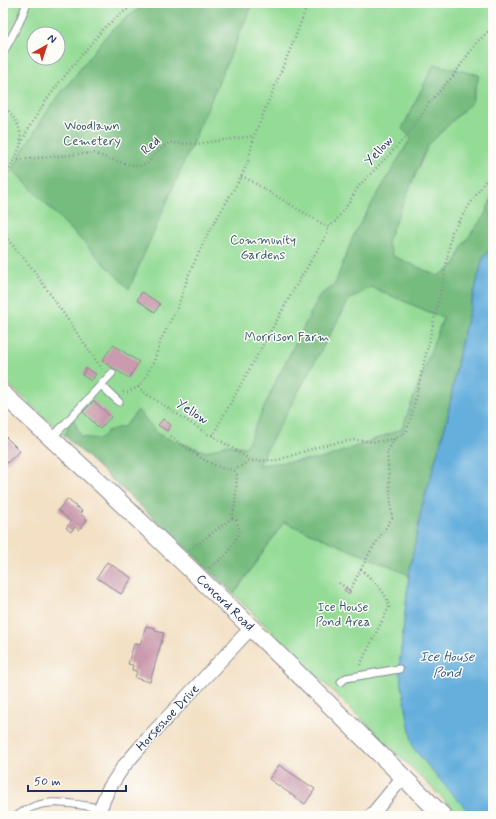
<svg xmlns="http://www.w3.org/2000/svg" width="496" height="819" viewBox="0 0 496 819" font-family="Mynerve,sans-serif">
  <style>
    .green { fill: #94dc96; stroke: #58867a; fill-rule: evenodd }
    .forest { fill: #77bc7f; stroke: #49766e; fill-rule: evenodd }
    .water { fill: #65afdd; stroke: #406f9e }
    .building { fill: #ca9bae }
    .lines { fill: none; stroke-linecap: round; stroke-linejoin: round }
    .service-casing { stroke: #878892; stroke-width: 9 }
    .minor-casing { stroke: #878892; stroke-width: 15 }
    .tertiary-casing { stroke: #878892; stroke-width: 19 }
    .path { stroke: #878892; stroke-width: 2.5; stroke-dasharray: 1 3; stroke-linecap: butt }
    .service { stroke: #fff; stroke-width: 7 }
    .minor { stroke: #fff; stroke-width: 13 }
    .tertiary { stroke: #fff; stroke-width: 17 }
    .labels { text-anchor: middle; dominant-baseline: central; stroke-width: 3; stroke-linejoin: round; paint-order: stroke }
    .park-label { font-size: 13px; fill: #395a6c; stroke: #fdfcf7 }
    .street-label { font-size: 13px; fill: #1b2f5e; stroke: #fdfcf7 }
    .water-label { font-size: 14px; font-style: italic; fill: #355c8a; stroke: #fdfcf7 }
  </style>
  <rect width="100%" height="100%" fill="#fdfcf7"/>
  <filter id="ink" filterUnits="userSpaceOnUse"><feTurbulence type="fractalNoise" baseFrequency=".025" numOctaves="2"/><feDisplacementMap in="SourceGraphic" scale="8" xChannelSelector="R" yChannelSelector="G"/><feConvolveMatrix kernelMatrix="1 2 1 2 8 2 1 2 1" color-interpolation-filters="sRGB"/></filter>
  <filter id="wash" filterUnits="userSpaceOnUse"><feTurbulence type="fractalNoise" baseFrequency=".012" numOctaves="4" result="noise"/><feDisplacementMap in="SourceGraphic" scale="16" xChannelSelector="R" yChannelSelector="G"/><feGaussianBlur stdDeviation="0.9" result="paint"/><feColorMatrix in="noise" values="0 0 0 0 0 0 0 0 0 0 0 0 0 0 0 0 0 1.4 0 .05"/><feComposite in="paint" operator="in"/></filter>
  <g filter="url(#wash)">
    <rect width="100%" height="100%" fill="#f3e0c5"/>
    <path class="green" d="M3,3H493V245L483,258L461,343L447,420L422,507L409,575L399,669L464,806L473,816H461L187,549L3,379ZM34,34H58V58H34Z"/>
    <g class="forest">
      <polygon points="147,3 253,3 129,289 13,170 23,150 51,106 106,36 121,22"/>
      <path d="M434,64L479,75L472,102L428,145L387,242L393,256L438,276L454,266L463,245L485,214L493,195V245L483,258L461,343L447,420L422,507L409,575L284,522L234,594L187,549L65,436L72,417L73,418L81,437L100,439L107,431L125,426L138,410L159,435L206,452L225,445L246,447L277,379L320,295L334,286L355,232L411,138L402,129ZM371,287L443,318L402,429L325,458L258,465L349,300Z"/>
    </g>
    <polygon class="water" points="493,245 493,816 473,816 453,795 413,748 399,669 409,575 422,507 447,420 461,343 483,258"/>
    <g id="blocks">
      <g class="building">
        <polygon points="142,292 160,304 155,312 137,300"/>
        <polygon points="113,345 139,362 129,378 102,361"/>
        <polygon points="86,368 96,374 91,381 82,375"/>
        <polygon points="94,401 111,417 100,429 83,412"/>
        <polygon points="163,419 171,425 167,431 158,425"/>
        <polygon points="6,437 20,451 7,463 3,459 3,438 4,439"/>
        <polygon points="67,499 82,511 80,513 87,520 79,530 75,527 71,532 66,528 71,522 58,510"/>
        <polygon points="107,562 132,578 121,594 97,578"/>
        <polygon points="346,588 351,592 349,594 344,590"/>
        <polygon points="146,626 155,628 155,631 164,633 150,682 135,678 137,671 132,670 133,665 128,664 134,644 140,645"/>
        <polygon points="279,765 315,789 305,804 269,779"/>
      </g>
    </g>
  </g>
  <g filter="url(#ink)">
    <use href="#blocks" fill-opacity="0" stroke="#878892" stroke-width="1"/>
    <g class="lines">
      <defs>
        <g id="service">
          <polyline points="3,53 19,23 27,3"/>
          <polyline points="101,385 119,402"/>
          <polyline points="51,439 112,373"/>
          <polyline points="341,682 346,678 399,669"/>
          <path d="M17,816C43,795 71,804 101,808"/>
        </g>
        <g id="minor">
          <polyline points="97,816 108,790 123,767 150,736 251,628"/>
          <polyline points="371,816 403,777"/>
        </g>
        <polyline id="tertiary" points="3,394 100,483 233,610 443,816"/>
      </defs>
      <use href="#service" class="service-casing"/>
      <use href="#minor" class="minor-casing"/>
      <use href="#tertiary" class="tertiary-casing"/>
      <g class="path">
        <path d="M3,105C14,116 23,128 20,144"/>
        <polyline points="14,160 93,153 119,162 137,166 147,164 157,152 169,143 196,144 254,136"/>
        <polyline points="241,177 246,178 328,227"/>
        <polyline points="3,188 4,182 28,129 45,102 59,83 102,30 118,16 136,3"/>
        <polyline points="3,233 8,240 32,268 102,369"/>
        <polyline points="138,387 148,395 209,435 212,435 214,433 293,291 327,234 328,227 334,223 348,204 358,187 404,139 418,120 429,103 453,76 478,41 488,32 493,31"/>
        <polyline points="123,392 128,392 138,387 145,378 154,361 161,340 178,306 189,274 206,237 241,177 248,162 254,136 295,38 308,3"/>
        <polyline points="212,435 252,461 278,460 324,445 355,440 376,442 394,439 406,432 410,422 442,286 452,232 493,169"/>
        <path d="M171,436C184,447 216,472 234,469C240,468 245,463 250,460"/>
        <polyline points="190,550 232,518 235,505 237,475 233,470"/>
        <path d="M209,568C214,563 220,561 225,556C228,554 237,536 240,531L236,520L232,518"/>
        <polyline points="339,583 350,590 370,552 392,518 387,453 394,439"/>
        <path d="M360,665L389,607C387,592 372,580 361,569"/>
      </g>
      <use href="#service" class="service"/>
      <use href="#minor" class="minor"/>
      <use href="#tertiary" class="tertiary"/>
    </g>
  </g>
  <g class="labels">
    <g class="park-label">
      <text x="92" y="126">Woodlawn<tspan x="92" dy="15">Cemetery</tspan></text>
      <text x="263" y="240">Community<tspan x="263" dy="15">Gardens</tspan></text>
      <text x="287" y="337">Morrison Farm</text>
      <text x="343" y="607">Ice House<tspan x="343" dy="15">Pond Area</tspan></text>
    </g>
    <g class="street-label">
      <text transform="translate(151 146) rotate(-41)">Red</text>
      <text transform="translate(379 151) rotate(-47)">Yellow</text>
      <text transform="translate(192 412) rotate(33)">Yellow</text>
      <text transform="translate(225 603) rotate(44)">Concord Road</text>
      <text transform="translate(168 718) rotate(-47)">Horseshoe Drive</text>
    </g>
    <g class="water-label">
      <text x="447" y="657">Ice House<tspan x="447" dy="16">Pond</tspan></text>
    </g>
  </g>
  <rect width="496" height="819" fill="none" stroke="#fdfcf7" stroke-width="16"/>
  <g transform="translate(46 46) rotate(39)"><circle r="19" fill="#fdfcf7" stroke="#a3aaba"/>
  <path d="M0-3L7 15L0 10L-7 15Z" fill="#c8321e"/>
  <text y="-6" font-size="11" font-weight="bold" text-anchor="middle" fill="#1b2f5e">N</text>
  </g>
  <path d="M28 785v6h98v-6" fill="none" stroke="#1b2f5e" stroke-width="2"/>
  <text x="34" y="785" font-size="12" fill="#1b2f5e" stroke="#fdfcf7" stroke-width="3" paint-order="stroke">50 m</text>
</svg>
